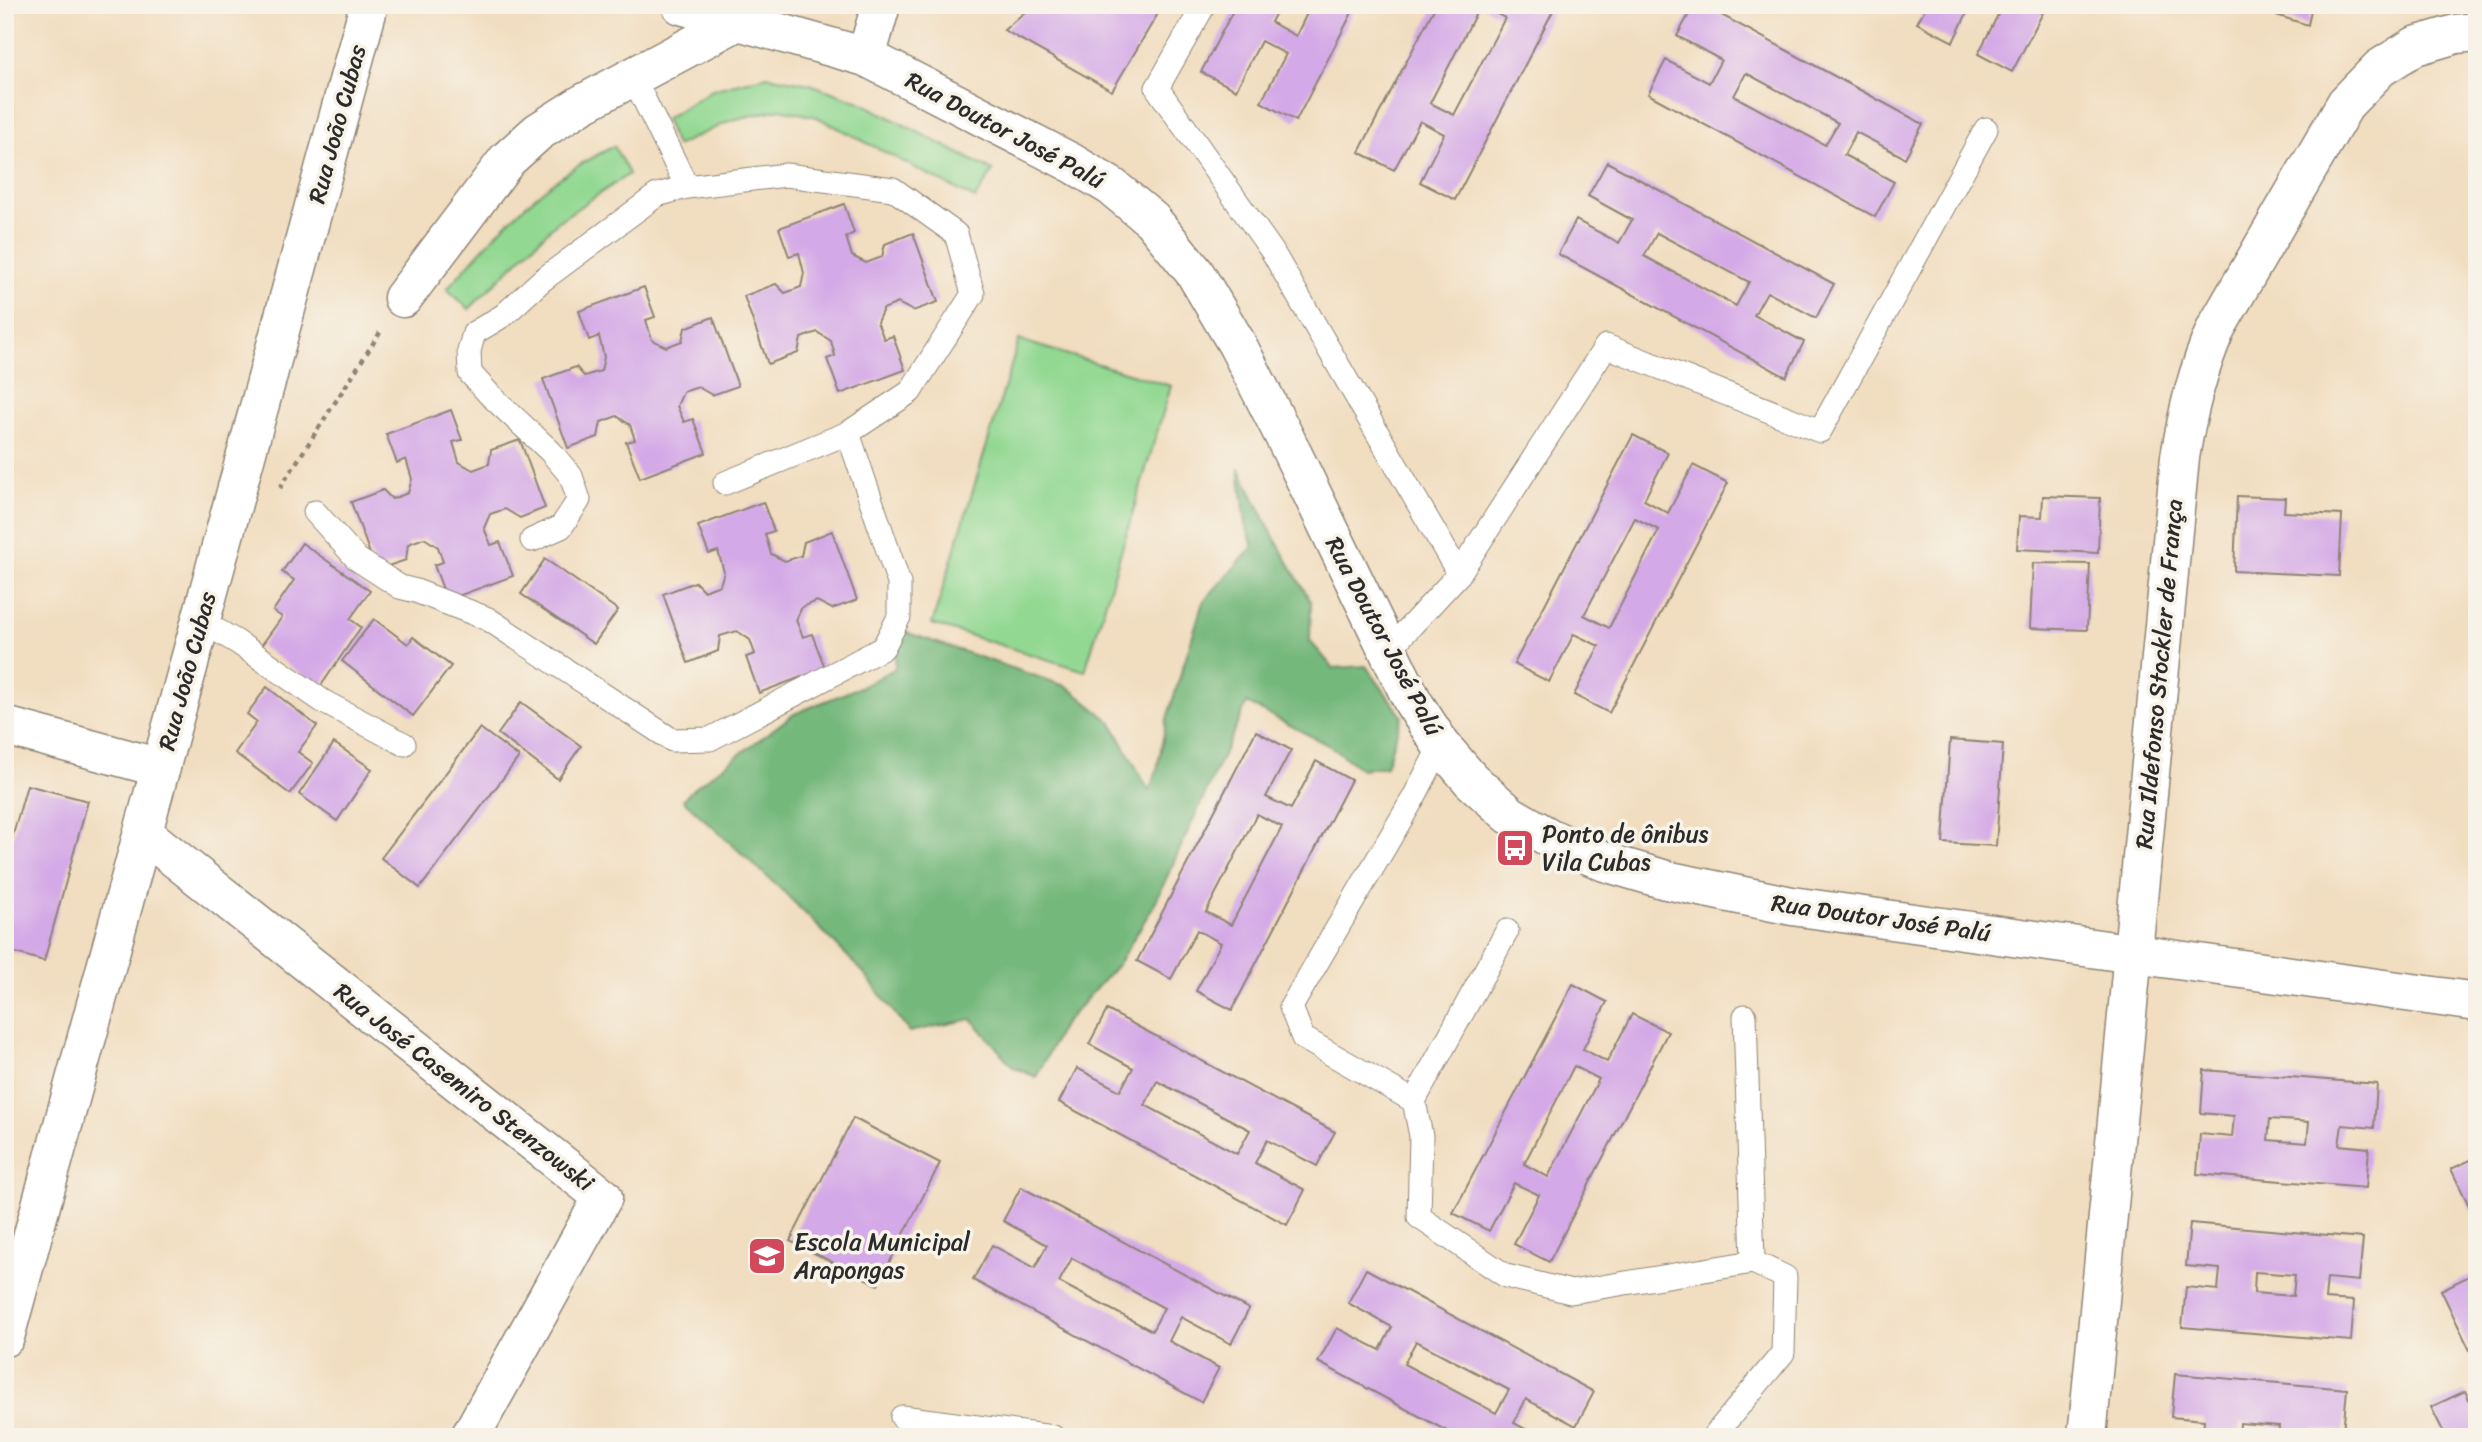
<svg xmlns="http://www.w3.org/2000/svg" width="2482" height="1442" viewBox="0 0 2482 1442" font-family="Sriracha,sans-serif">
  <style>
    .green { fill: #92d892; stroke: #5e825e; stroke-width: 2 }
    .forest { fill: #75b87c; stroke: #507254; stroke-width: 2 }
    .building { fill: #d4a9e7; fill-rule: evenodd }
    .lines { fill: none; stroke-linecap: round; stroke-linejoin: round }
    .lane-casing { stroke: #8e8475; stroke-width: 25 }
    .street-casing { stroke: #8e8475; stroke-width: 41 }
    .path { stroke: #8e8475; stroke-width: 4.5; stroke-dasharray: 5 5; stroke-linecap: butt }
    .lane { stroke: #fff; stroke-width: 23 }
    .street { stroke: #fff; stroke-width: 38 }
    .labels { text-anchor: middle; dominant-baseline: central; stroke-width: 7; stroke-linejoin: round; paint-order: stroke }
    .street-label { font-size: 24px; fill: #2b2b2b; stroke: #f7f3e8 }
    .poi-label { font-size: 24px; fill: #2b2b2b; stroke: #f7f3e8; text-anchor: start }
  </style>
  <rect width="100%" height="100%" fill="#f7f3e8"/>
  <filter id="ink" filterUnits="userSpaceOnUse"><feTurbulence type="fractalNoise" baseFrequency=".0143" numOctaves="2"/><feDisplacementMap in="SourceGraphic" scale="14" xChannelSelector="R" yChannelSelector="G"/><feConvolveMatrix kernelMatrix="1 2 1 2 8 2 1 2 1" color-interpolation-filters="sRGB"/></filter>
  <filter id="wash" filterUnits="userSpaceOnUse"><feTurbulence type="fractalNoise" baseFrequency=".00686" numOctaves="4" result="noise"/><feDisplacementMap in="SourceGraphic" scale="28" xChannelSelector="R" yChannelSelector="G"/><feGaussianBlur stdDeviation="1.57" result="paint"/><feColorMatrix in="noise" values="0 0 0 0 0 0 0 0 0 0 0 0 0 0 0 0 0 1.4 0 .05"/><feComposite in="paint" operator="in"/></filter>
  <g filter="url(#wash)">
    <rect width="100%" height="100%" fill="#f1ddbf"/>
    <g class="green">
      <polygon points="767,76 810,84 860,102 993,171 975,199 817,117 780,109 732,120 676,146 665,119 712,90"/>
      <path d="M614,146L629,174L557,222L469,309L447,289C485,245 526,198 576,167C588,160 601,153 614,146Z"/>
      <polygon points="1019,340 1171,386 1085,671 932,624"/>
    </g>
    <polygon class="forest" points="1239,468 1275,539 1311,602 1310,641 1333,668 1366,666 1402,716 1386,766 1361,769 1330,746 1247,703 1154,905 1118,964 1063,1025 1036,1077 1013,1067 972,1019 909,1032 863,972 785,893 683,800 694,788 794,714 865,685 895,668 896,629 1068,687 1111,722 1149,791 1157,770 1166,722 1203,602 1253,547 1246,524"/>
    <g id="blocks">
      <g class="building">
        <polygon points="1033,5 1163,5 1112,91 1004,30"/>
        <polygon points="1236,5 1280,5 1271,22 1296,36 1311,5 1356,5 1296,121 1261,102 1286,54 1261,41 1236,90 1201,72"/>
        <polygon points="1436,5 1480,5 1430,103 1454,115 1505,18 1480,5 1556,5 1455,200 1420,182 1444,134 1420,121 1394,170 1359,152"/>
        <path d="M1694,5H1703L1923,124L1905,158L1856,132L1844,155L1894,182L1875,217L1648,94L1666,60L1709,83L1721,60L1677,36ZM1746,73L1838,123L1825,145L1734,96Z"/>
        <polygon points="1927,5 1971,5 1953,42 1917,23"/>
        <polygon points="2003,5 2047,5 2012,72 1978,54"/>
        <polygon points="2243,5 2312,5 2308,25"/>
        <path d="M1607,162L1834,284L1816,318L1767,292L1754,315L1804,342L1786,377L1558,254L1576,220L1619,243L1632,220L1588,196ZM1657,233L1749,282L1736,306L1644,256Z"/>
        <polygon points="844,204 854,233 846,237 852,256 866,263 882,257 885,244 913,233 938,302 913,311 898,303 883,309 877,322 884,339 893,336 905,370 840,394 827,359 835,356 831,341 817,332 801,338 798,353 768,364 744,296 776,284 785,293 801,287 804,273 799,253 789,256 779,228"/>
        <polygon points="644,287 655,317 646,320 652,340 666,347 682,341 685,328 713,317 738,386 712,395 698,387 683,392 677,406 684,422 693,419 706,453 640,478 626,442 635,440 630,425 617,416 601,422 598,437 568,448 543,379 576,367 584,376 601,371 604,357 599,336 589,340 579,311"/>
        <polygon points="451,410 462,440 453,442 459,462 473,470 489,464 491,450 520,440 545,508 520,518 505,509 490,514 484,528 491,545 500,542 513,576 447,600 434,565 443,562 438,547 424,538 408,544 406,560 376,570 351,502 383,490 392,499 408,493 412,479 406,459 397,463 386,434"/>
        <path d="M1633,435L1668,453L1644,500L1668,513L1693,465L1728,483L1609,713L1574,695L1599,646L1574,634L1549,682L1514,664ZM1635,518L1659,530L1609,628L1584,615Z"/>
        <polygon points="2043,496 2100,498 2098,553 2017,549 2019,516 2042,517"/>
        <polygon points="2237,496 2285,498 2284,512 2342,515 2339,576 2234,571"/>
        <polygon points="763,502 774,531 765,534 771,554 785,561 801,556 804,542 832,531 857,600 832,609 817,601 802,607 796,620 803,637 812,634 825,668 759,693 746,657 755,654 750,640 737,631 720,636 718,651 688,663 663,594 695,582 704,591 720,585 724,572 718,551 709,554 698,526"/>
        <polygon points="302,543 370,591 350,619 361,627 320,687 261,646 282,617 273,611 294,580 282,572"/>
        <polygon points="545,559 618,610 594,644 521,594"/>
        <polygon points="2033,563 2090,564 2087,630 2030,628"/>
        <polygon points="374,619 408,644 413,637 451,666 413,716 342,661"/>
        <polygon points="267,687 317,726 298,752 313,763 290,794 235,753 257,722 247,714"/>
        <polygon points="521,702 581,746 558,779 498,734"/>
        <polygon points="480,728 519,757 420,888 381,858"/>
        <path d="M1256,731L1291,750L1266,797L1291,809L1316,761L1351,780L1232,1010L1196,991L1221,943L1197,930L1171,979L1137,961ZM1257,814L1282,827L1231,925L1206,912Z"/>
        <polygon points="1950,740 2003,744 1996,846 1943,843"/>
        <polygon points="334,743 372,769 337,821 299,794"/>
        <polygon points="27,785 88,801 44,961 5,950 5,863"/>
        <path d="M1573,984L1607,1002L1583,1049L1607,1062L1632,1014L1668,1032L1549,1262L1514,1244L1539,1195L1514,1183L1489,1231L1453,1213ZM1574,1066L1599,1079L1548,1177L1524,1164Z"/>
        <path d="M1107,1010L1335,1132L1317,1166L1267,1140L1255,1163L1305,1190L1287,1225L1059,1102L1077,1068L1120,1091L1133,1068L1089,1044ZM1157,1081L1250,1130L1237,1154L1145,1105Z"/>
        <path d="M2204,1070L2377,1084L2374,1128L2342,1125L2339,1145L2369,1148L2366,1188L2197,1174L2200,1134L2232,1137L2234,1116L2201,1113ZM2270,1119L2309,1122L2307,1143L2268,1140Z"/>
        <polygon points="853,1118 940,1163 878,1285 790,1241"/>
        <polygon points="2477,1157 2477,1222 2451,1169"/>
        <path d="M1021,1187L1249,1309L1231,1344L1181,1317L1169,1341L1219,1368L1201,1402L973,1280L992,1245L1035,1268L1047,1245L1003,1221ZM1072,1258L1164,1308L1152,1331L1059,1282Z"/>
        <path d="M2190,1223L2363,1238L2359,1281L2327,1278L2325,1299L2354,1301L2351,1341L2182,1327L2186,1287L2218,1290L2220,1269L2186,1266ZM2255,1272L2295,1275L2293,1296L2254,1293Z"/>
        <path d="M1366,1269L1594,1392L1576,1426L1526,1399L1514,1423L1540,1437H1458L1318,1362L1337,1328L1380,1350L1392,1327L1348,1303ZM1416,1341L1509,1390L1496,1413L1404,1364Z"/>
        <polygon points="2477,1272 2477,1365 2441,1290"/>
        <polygon points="2175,1374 2347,1389 2343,1432 2311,1429 2311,1437 2278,1437 2279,1426 2240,1423 2239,1437 2203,1437 2204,1420 2171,1417"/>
        <polygon points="2465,1391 2477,1416 2477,1437 2446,1437 2431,1407"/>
      </g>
    </g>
  </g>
  <g filter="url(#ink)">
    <use href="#blocks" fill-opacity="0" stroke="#8e8475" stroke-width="2"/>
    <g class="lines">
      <defs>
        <g id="lane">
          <polyline points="1204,5 1157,88 1272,251 1459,574"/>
          <polyline points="633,77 687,187 786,175 893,189 956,234 973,294 910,392 848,433 725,483"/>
          <polyline points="315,512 357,559 400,587 416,591 488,619 672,740 710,739 883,648 899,617 899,583 848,433"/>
          <polyline points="532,540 561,527 579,500 571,476 550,451 489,394 470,373 469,351 474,333 504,315 541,281 657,195 687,187"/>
          <polyline points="201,621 237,642 324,702 404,744"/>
          <polyline points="1387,652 1459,574 1606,346 1820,431 1986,129"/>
          <polyline points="1441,745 1414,797 1291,1007 1303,1038 1414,1101 1421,1136 1419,1217 1506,1276 1571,1292 1753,1262 1785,1277 1783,1353 1713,1437"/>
          <polyline points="1745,1016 1753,1262"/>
          <polyline points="1414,1101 1507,931"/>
          <polyline points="902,1417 1053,1437"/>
        </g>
        <g id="street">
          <polyline points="681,5 866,57 1072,163 1112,187 1152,220 1195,273 1237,344 1285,438 1413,702 1441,745 1471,780 1510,815 1550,838 1605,862 1666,880 1792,906 2477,1002"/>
          <polyline points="866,57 881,5"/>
          <polyline points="403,298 507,160 538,132 582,104 738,21"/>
          <polyline points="5,726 161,768"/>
          <polyline points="143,833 603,1197 470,1437"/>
          <polyline points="5,1337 369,5"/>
          <path d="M2087,1437L2180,457C2188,410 2197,372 2216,328L2346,103L2380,68L2415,46L2456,34L2477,32"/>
        </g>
      </defs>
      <use href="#lane" class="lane-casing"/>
      <use href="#street" class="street-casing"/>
      <polyline class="path" points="280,488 381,331"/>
      <use href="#lane" class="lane"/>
      <use href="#street" class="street"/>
    </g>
  </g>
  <defs>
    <symbol id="bus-square" viewBox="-11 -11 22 22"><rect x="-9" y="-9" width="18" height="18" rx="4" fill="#d1495b" stroke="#f7f3e8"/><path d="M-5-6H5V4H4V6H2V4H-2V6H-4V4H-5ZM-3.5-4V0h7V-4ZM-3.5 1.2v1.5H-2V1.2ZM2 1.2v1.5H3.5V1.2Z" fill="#fff"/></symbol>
    <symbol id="school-square" viewBox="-11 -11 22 22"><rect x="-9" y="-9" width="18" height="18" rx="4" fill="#d1495b" stroke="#f7f3e8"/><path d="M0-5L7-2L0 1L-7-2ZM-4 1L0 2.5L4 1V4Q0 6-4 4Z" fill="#fff"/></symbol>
  </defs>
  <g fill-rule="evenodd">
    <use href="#bus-square" x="1493" y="826" width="44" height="44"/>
    <use href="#school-square" x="745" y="1234" width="44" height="44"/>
  </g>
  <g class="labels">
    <g class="street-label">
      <text transform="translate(337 124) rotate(-75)">Rua João Cubas</text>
      <text transform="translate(1005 130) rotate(28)">Rua Doutor José Palú</text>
      <text transform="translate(1384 636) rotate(62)">Rua Doutor José Palú</text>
      <text transform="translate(187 671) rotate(-75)">Rua João Cubas</text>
      <text transform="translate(2159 674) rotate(-85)">Rua Ildefonso Stockler de França</text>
      <text transform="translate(1881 918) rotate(8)">Rua Doutor José Palú</text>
      <text transform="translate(464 1087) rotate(38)">Rua José Casemiro Stenzowski</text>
    </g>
    <g class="poi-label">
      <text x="1542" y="834">Ponto de ônibus<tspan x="1542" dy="28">Vila Cubas</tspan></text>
      <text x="794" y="1242">Escola Municipal<tspan x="794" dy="28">Arapongas</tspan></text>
    </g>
  </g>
  <rect width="2482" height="1442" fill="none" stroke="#f7f3e8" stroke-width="28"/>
</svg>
